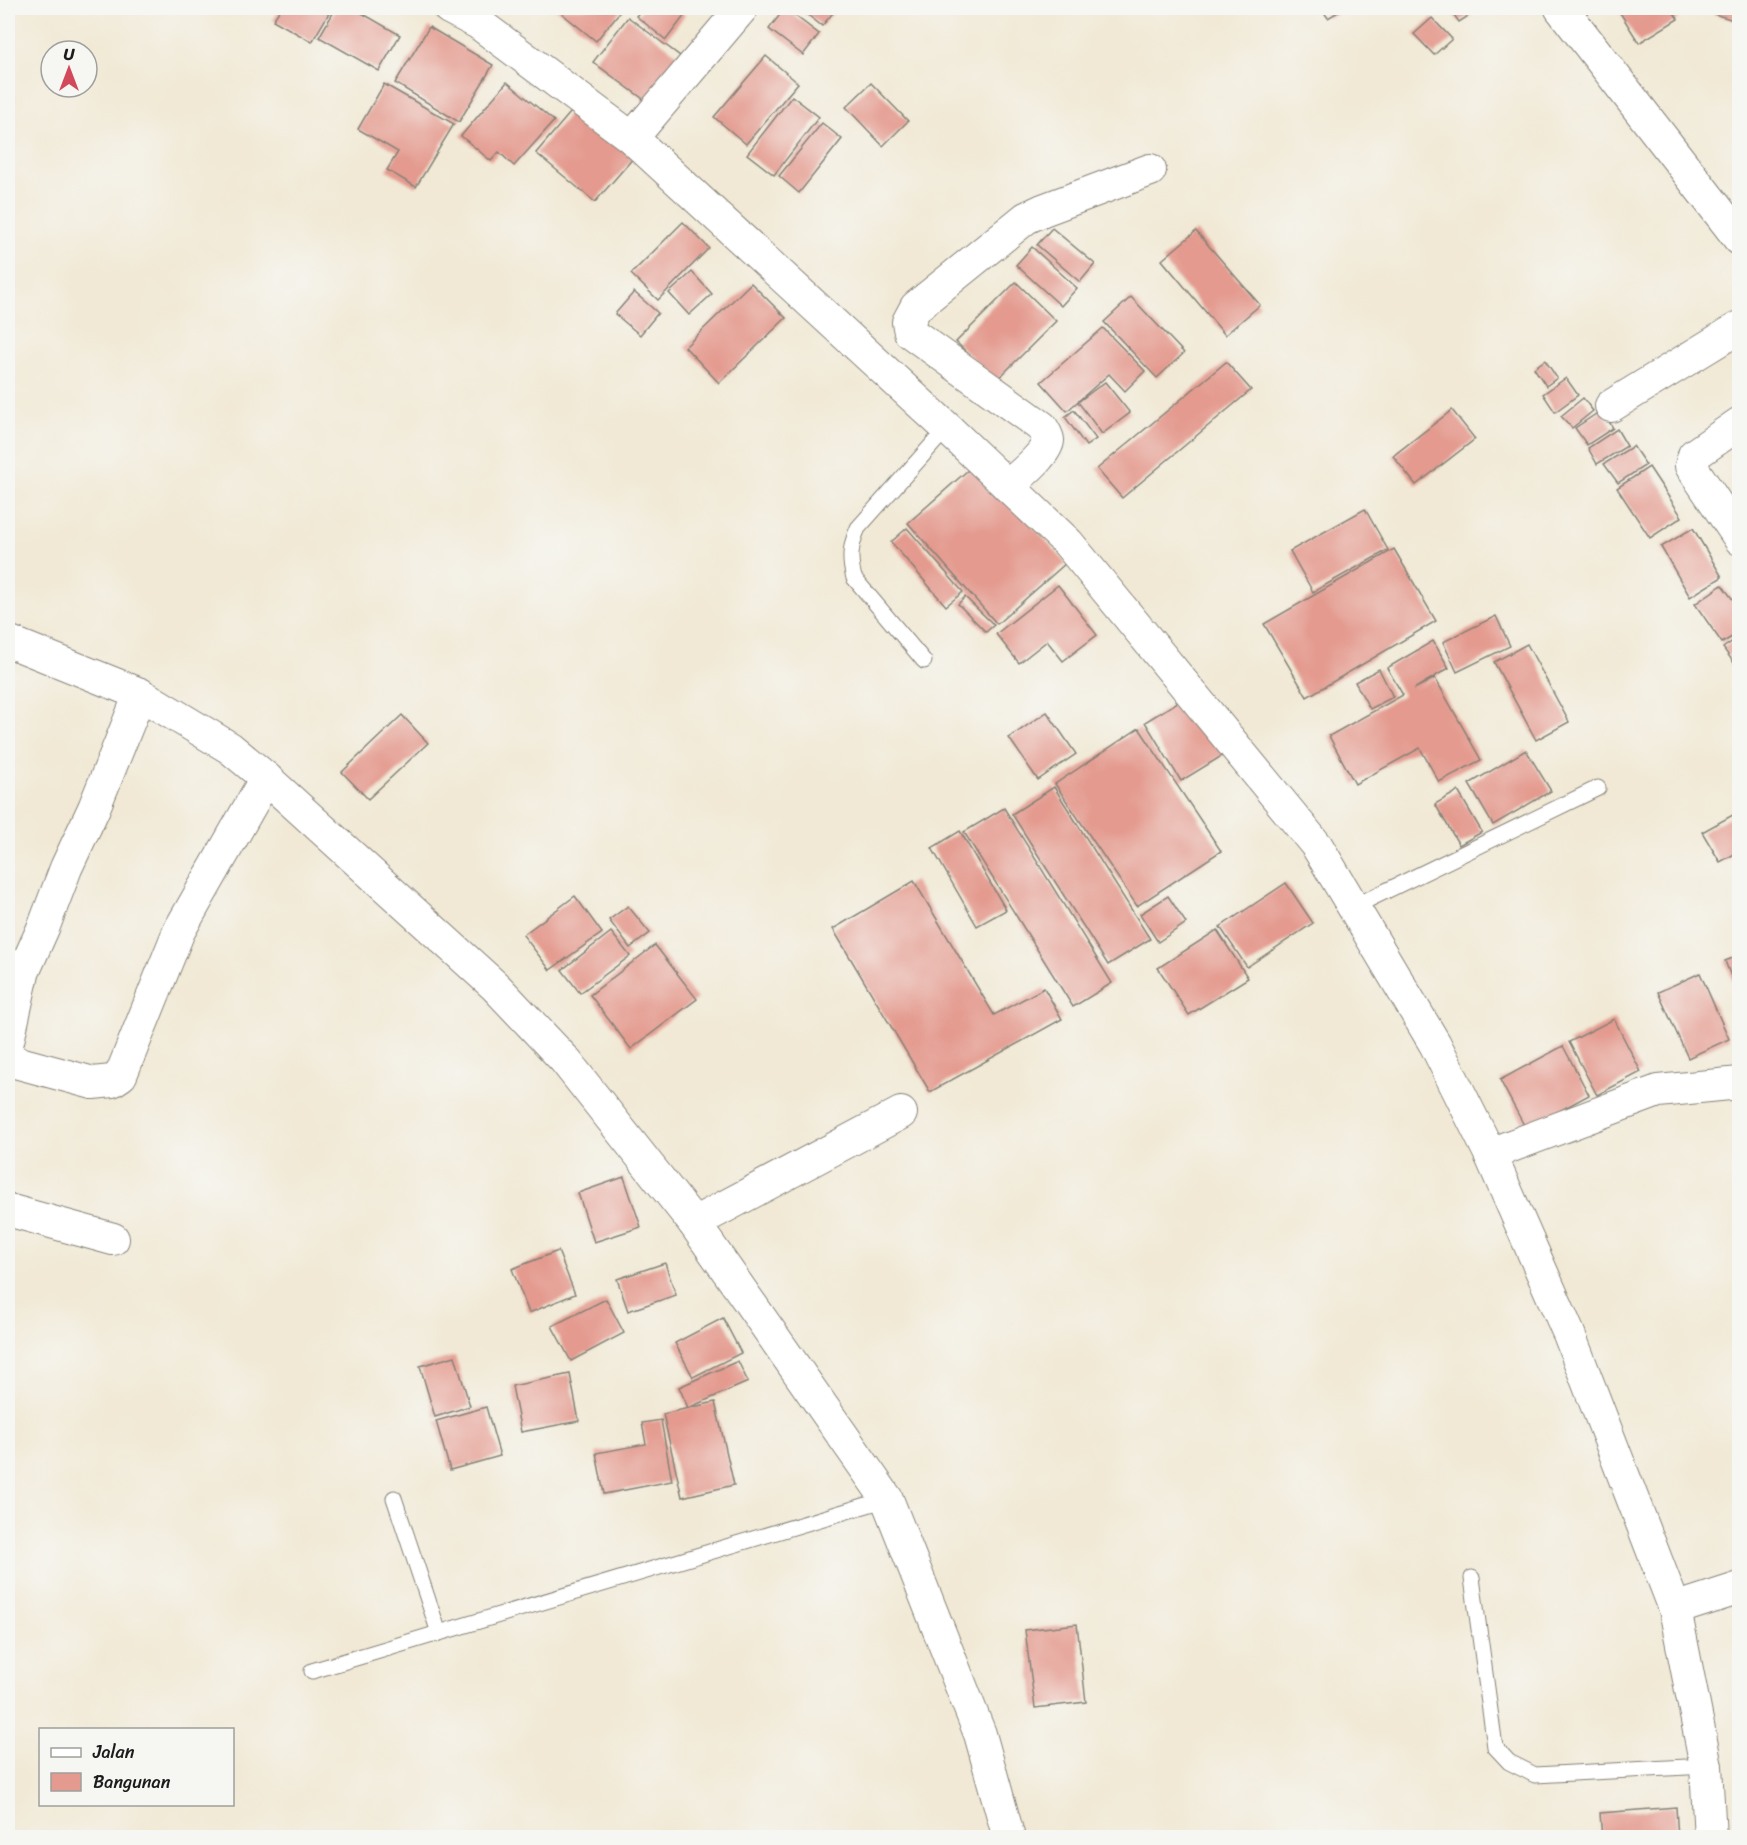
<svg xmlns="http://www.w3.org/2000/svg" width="1747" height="1845" viewBox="0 0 1747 1845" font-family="Sriracha,sans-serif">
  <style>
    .building { fill: #e49a8e }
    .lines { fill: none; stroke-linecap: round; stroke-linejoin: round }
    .service-casing { stroke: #868278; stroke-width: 17 }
    .minor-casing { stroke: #868278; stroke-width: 34 }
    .tertiary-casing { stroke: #868278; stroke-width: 35 }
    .service { stroke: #fff; stroke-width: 15 }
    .minor { stroke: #fff; stroke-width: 32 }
    .tertiary { stroke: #fff; stroke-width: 33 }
  </style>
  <rect width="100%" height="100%" fill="#f6f6f2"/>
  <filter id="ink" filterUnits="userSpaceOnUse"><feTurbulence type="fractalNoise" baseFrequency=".0167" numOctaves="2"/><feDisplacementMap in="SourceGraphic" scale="12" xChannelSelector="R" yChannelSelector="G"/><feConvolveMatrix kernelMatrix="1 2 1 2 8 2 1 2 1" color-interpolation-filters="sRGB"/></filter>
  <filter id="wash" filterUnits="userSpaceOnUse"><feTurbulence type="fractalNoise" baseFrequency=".008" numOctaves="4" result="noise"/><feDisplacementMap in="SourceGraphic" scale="24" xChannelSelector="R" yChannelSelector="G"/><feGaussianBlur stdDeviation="1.35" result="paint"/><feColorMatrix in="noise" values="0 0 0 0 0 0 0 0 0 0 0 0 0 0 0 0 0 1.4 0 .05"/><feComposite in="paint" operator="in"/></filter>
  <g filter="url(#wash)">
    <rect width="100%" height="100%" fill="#f1e9d5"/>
    <g id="blocks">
      <g class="building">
        <polygon points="281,8 332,8 312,42 273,20"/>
        <polygon points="336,8 353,8 400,35 379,71 319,37"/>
        <polygon points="555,8 623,8 596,41"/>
        <polygon points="643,8 676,8 685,15 666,40 636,16"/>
        <polygon points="785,8 819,34 803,55 769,29"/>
        <polygon points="799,8 837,8 822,26"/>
        <polygon points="1321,8 1345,8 1328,18"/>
        <polygon points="1449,8 1481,8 1459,22"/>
        <polygon points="1625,8 1671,8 1678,19 1639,43 1619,11"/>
        <polygon points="1716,8 1740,8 1740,22 1714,14"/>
        <polygon points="628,17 680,56 646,101 593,62"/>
        <polygon points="1432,18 1452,39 1434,55 1414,34"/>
        <polygon points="429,27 493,65 459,122 395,83"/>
        <polygon points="766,56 798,83 746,144 714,117"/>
        <polygon points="507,82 554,121 514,166 499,152 491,161 461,136"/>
        <polygon points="871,83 908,121 883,146 846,107"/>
        <polygon points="384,84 454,124 416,187 387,170 398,152 358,129"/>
        <polygon points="792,96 819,117 774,175 747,154"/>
        <polygon points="576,106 635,156 595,202 536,153"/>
        <polygon points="822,123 842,139 799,193 779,176"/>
        <polygon points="683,222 709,248 658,300 631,274"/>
        <polygon points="1052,228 1095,264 1080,282 1037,245"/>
        <polygon points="1196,231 1260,305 1225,335 1162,260"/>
        <polygon points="1032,247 1077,288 1061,306 1016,265"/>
        <polygon points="692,272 712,294 689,315 669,293"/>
        <polygon points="1016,282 1056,321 996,381 956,342"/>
        <polygon points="751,283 786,318 719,383 685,347"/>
        <polygon points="634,292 658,313 640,335 615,314"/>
        <polygon points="1131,297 1184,353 1157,378 1104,322"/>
        <polygon points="1103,328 1145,371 1125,391 1109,374 1067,411 1041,382"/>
        <polygon points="1545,360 1557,378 1546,386 1534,368"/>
        <polygon points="1226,362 1251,390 1122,498 1097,469"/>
        <polygon points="1566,378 1578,395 1555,412 1543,394"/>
        <polygon points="1105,382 1130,413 1102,434 1078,402"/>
        <polygon points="1583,398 1593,411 1572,428 1561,416"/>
        <polygon points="1074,410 1096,439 1086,446 1065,417"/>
        <polygon points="1452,410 1475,439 1416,485 1393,456"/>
        <polygon points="1602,410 1613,428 1587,445 1575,428"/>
        <polygon points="1617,429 1627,446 1597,464 1588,448"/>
        <polygon points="1633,446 1646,465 1618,483 1604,464"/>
        <polygon points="976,463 1066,563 997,624 908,523"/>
        <polygon points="1649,467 1682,517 1650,538 1617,488"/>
        <polygon points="1365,509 1388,550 1313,592 1290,551"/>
        <polygon points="907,528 963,592 946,606 891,542"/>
        <polygon points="1693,528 1722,577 1690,597 1661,547"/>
        <polygon points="1394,549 1436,621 1307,697 1264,624"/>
        <polygon points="1058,585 1097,635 1063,661 1047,641 1019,663 996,634"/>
        <polygon points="1722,585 1740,609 1740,632 1722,643 1695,604"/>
        <polygon points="965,597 994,625 986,632 958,604"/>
        <polygon points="1496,616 1510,646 1457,672 1443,642"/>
        <polygon points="1740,636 1740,671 1723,648"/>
        <polygon points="1433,641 1449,668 1414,689 1435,678 1481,760 1439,782 1420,748 1355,784 1329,736 1403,695 1387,668"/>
        <polygon points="1527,644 1569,722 1536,740 1494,662"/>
        <polygon points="1379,669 1393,697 1370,709 1355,682"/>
        <polygon points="1189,695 1225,754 1181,781 1145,722"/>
        <polygon points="1047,712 1076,754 1038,780 1009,738"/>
        <polygon points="402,715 428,743 368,799 342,772"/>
        <polygon points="1139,728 1221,851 1137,906 1055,784"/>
        <polygon points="1526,750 1551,791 1493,825 1469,784"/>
        <polygon points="1054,787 1150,939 1108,965 1012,814"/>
        <polygon points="1458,791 1482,832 1459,845 1435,804"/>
        <polygon points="1004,808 1112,983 1073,1007 964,832"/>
        <polygon points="1740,811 1740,851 1720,862 1702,832"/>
        <polygon points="960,831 1006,910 977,926 932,848"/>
        <polygon points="914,881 994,1015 1044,988 1062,1019 930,1092 833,929"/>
        <polygon points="1286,883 1313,923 1247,967 1220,927"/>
        <polygon points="575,896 602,933 550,970 523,935"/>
        <polygon points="1168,896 1186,923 1158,942 1140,914"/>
        <polygon points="628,906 650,933 630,948 609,920"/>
        <polygon points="1217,930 1248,978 1189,1015 1158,968"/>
        <polygon points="611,932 630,956 580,993 562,970"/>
        <polygon points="655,945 697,999 631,1049 590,995"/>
        <polygon points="1740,955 1740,997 1739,997 1725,961"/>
        <polygon points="1700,973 1729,1039 1688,1058 1658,992"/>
        <polygon points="1614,1019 1641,1072 1597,1095 1569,1042"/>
        <polygon points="1563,1046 1589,1095 1526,1129 1500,1080"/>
        <polygon points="624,1177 641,1227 594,1242 578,1193"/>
        <polygon points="558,1251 575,1294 529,1313 512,1269"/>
        <polygon points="665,1263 676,1295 628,1311 617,1279"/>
        <polygon points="606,1299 624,1333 571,1361 552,1326"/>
        <polygon points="723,1318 741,1353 693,1377 675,1343"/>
        <polygon points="455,1356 470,1406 435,1417 420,1366"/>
        <polygon points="738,1361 748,1382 688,1408 679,1387"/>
        <polygon points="570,1374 579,1421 521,1432 512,1386"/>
        <polygon points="715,1402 734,1485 682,1497 663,1414"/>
        <polygon points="486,1407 500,1456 450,1470 436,1421"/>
        <polygon points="661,1420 672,1481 604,1494 596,1453 646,1444 642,1423"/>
        <polygon points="1077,1624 1086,1702 1035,1708 1025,1630"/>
        <polygon points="1676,1807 1678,1838 1602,1838 1600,1813"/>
      </g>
    </g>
  </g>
  <g filter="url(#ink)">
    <use href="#blocks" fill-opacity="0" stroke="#868278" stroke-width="1.5"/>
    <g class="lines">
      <defs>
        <g id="service">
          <path d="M924,661L854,578C849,560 850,546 858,528L947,428"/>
          <polyline points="1353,907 1598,788"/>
          <polyline points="394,1498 439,1633"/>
          <polyline points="1472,1578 1495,1747 1509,1762 1535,1775 1706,1766"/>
          <polyline points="312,1671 887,1499"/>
        </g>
        <g id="minor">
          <polyline points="449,8 478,23 632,138 947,428 1068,543 1317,846 1435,1044 1490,1154 1569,1334 1675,1609 1706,1766 1710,1838"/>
          <polyline points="632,138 742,8"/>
          <polyline points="1611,406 1740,327"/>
          <polyline points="1740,423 1694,455 1691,466 1740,539"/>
          <path d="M1008,486C1017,478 1049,452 1048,440C1048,436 1044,431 1042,427L910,332L908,322L916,307L1026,218L1043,210L1150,170"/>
          <polyline points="8,641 140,694 230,748 266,778 496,987 564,1059 694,1223 887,1499 980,1734 1009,1838"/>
          <polyline points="8,1041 23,973 44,926 66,868 94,808 140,694"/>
          <polyline points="8,1060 93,1083 112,1081 121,1075 179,931 266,778"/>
          <polyline points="1490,1154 1658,1091 1740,1083"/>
          <polyline points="8,1210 113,1239"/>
          <polyline points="694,1223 901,1113"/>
          <polyline points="1675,1609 1740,1588"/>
        </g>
        <polyline id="tertiary" points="1561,8 1740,239"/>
      </defs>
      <use href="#service" class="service-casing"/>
      <use href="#minor" class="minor-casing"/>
      <use href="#tertiary" class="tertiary-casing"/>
      <use href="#service" class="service"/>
      <use href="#minor" class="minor"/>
      <use href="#tertiary" class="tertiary"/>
    </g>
  </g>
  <rect width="1747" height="1845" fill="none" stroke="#f6f6f2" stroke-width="30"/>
  <rect x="39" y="1728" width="195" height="78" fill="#f6f6f2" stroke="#9f9f9c" stroke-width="1.5"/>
  <rect x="51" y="1748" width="30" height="9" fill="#ffffff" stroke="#9f9f9c" stroke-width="1.5"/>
  <text x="93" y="1758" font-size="18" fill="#1c1c1c">Jalan</text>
  <rect x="51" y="1773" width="30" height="18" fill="#e49a8e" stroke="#9f9f9c" stroke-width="1.5"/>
  <text x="93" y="1788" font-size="18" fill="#1c1c1c">Bangunan</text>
  <g transform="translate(69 69)"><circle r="28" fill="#f6f6f2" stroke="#9f9f9c" stroke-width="1.5"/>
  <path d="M0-4.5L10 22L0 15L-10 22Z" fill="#d1495b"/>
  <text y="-9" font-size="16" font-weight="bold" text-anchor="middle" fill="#1c1c1c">U</text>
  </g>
</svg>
